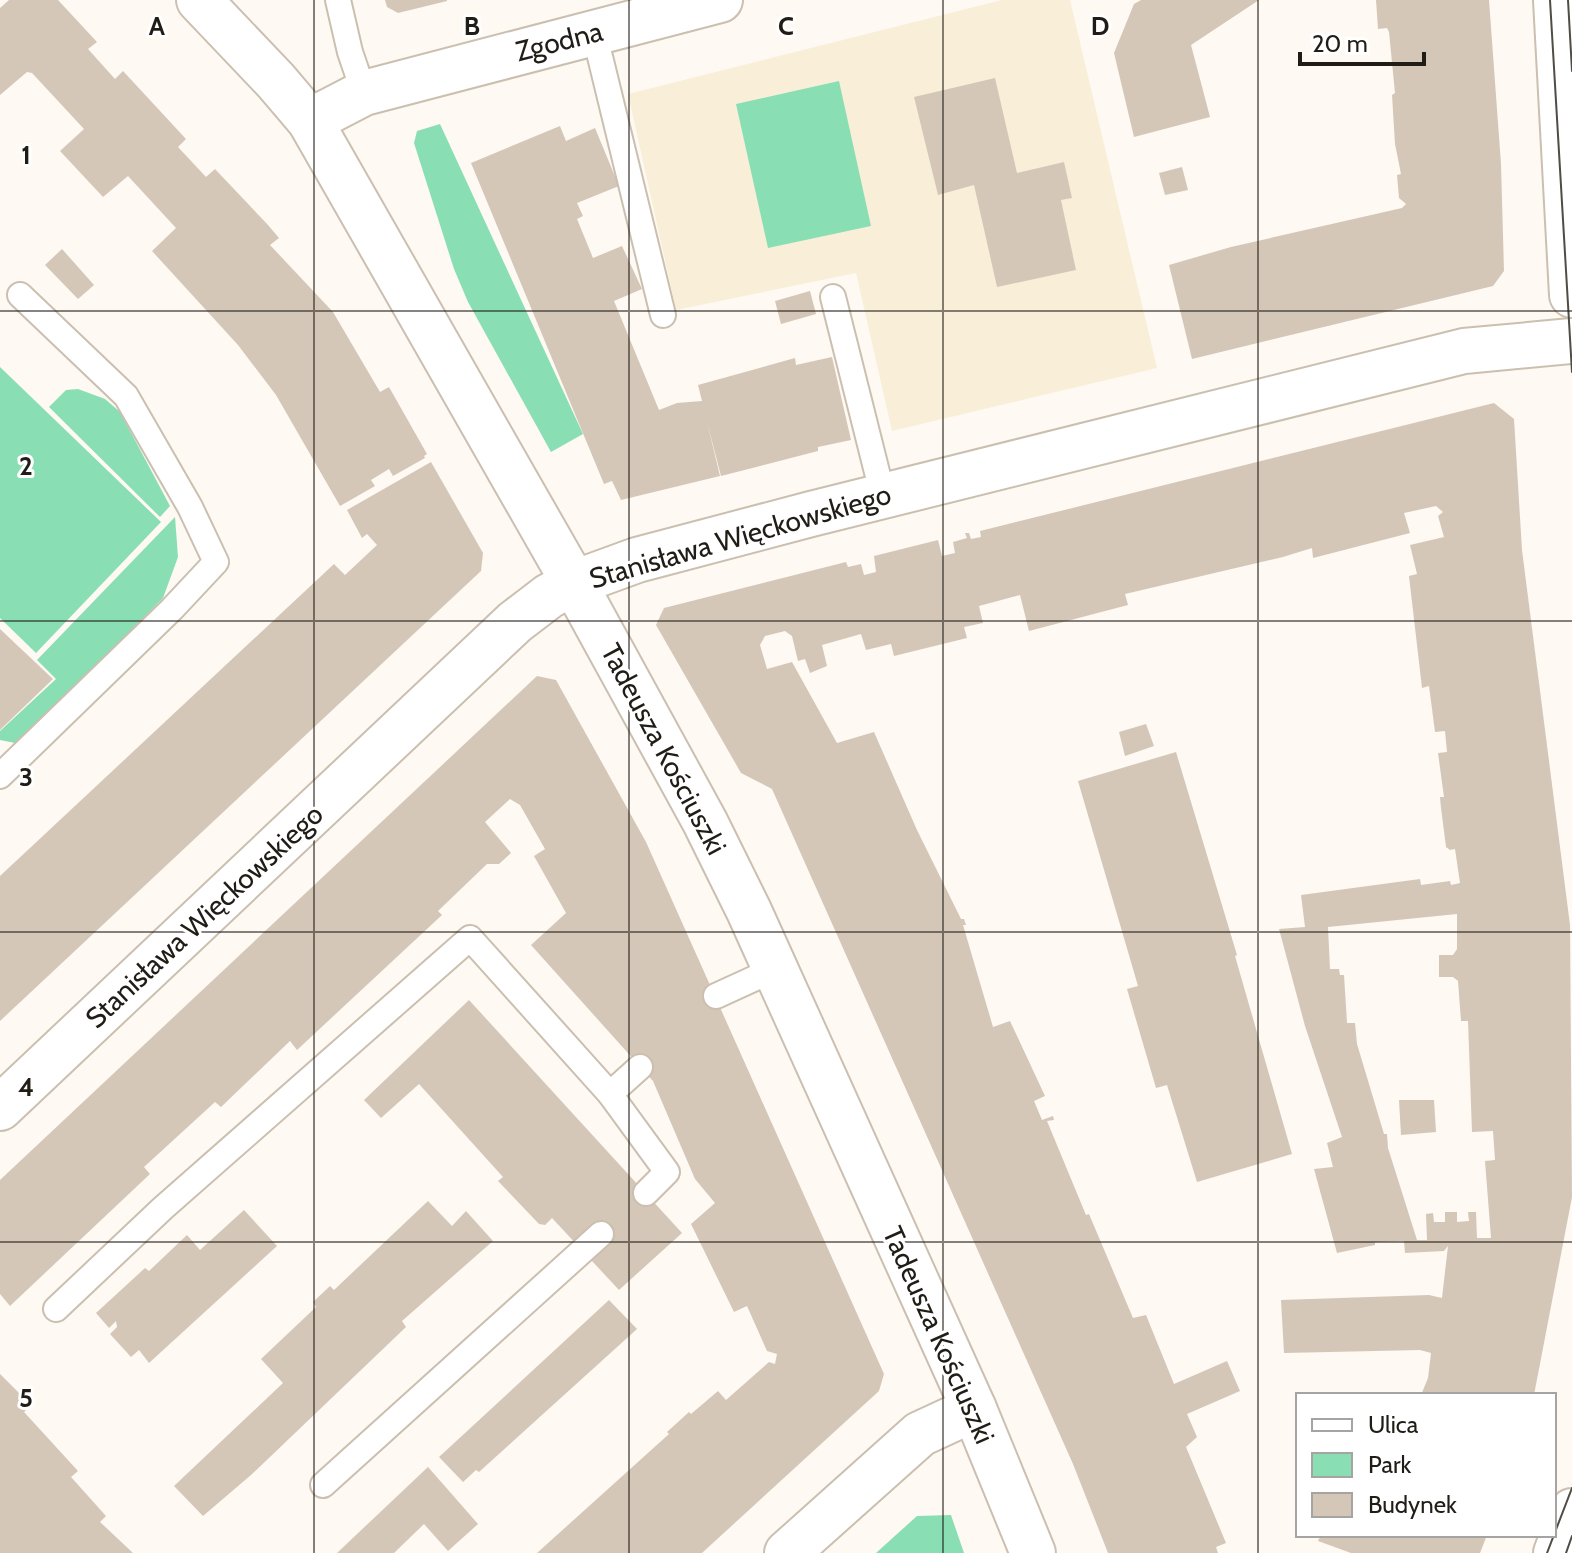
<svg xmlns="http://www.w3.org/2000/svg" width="1572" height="1553" viewBox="0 0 1572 1553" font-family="Cabin,sans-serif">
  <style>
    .education { fill: #f9efd9 }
    .green { fill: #8adeb4 }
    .building { fill: #d4c7b8; fill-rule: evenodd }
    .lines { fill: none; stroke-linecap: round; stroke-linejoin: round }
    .service-casing { stroke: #cbbfb0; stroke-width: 28 }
    .minor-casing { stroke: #cbbfb0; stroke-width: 48 }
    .tertiary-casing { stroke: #cbbfb0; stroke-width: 48 }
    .secondary-casing { stroke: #cbbfb0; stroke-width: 48 }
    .service { stroke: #fff; stroke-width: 24 }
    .minor { stroke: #fff; stroke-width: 44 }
    .tertiary { stroke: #fff; stroke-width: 44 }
    .secondary { stroke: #fff; stroke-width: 44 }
    .tram { stroke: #504c46; stroke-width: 2 }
    .grid { fill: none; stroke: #201c16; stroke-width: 2; stroke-opacity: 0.55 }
    .labels { text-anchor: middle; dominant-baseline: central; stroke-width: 6; stroke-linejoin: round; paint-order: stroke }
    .street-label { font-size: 28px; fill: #201c16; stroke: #fff }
    .grid-label { font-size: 26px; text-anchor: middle; font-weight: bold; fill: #201c16; stroke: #fff; stroke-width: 6; stroke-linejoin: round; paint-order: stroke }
  </style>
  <rect width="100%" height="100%" fill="#fef9f3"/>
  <polygon class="education" points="1002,0 1070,0 1157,368 892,431 856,273 676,310 628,94"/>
  <g class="green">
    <polygon points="839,81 871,226 768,248 736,104"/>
    <polygon points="440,124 583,434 551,452 468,302 454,269 414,143 417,131"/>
    <polygon points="0,367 161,522 36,653 0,618"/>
    <polygon points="78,389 105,399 120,412 170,506 160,517 49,407 66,390"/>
    <polygon points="175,517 178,557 163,598 24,739 15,743 0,740 0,731 56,679 37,660"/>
    <polygon points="951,1515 964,1553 876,1553 917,1516"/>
  </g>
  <g class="building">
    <polygon points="9,0 58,0 97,42 88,49 115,79 123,71 186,139 178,147 206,177 215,169 268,225 279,238 270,245 333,312 380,392 389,387 427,454 424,456 425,458 393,476 389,469 371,480 375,486 340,506 276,395 238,345 152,251 176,228 128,176 103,197 60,151 84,129 32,73 27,72 0,95 0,8"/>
    <polygon points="385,0 447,0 447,1 398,13 387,7"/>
    <polygon points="1141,0 1259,0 1191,45 1210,117 1134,137 1114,53 1134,4"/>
    <polygon points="1376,0 1489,0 1501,164 1504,271 1493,286 1192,359 1169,265 1231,247 1402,208 1406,204 1399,198 1397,175 1401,174 1395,144 1392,95 1395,93 1389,32 1387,28 1378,29"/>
    <polygon points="995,78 1017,173 1064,162 1072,198 1061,200 1076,270 997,287 974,185 938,195 914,97"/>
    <polygon points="560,126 566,141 595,128 619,186 577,203 583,216 577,219 593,258 622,246 642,289 614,301 659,410 677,403 702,401 698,385 795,358 796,365 832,357 851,440 818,447 818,451 721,476 707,422 720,476 621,500 612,481 604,484 471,163"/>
    <polygon points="1182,167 1188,190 1165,195 1159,173"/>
    <polygon points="62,249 94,285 78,299 45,265"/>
    <polygon points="810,291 816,314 781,324 775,301"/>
    <path d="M1494,403L1514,419L1522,550L1570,925L1572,1197L1534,1395H1421L1428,1378L1431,1353L1420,1350L1284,1353L1281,1300L1429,1295L1442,1298L1448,1246L1444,1251L1405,1253L1404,1241L1375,1242V1245L1337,1253L1314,1169L1333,1167L1327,1143L1342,1137L1305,1026L1279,929L1305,927L1301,895L1420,879L1421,885L1450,881L1451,885L1460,883L1455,849L1450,850L1446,847L1441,808L1440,797H1444L1438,753L1447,752L1445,731L1435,732L1429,686L1422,688L1409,576L1417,574L1410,545L1444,537L1438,516L1443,512L1436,506L1404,513L1410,533L1313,558L1312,548L1283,557L1125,594L1128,605L1029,631L1020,595L979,606L983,623L964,627L967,638L894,656L891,644L866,650L861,634L822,645L827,666L810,673L805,659L798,661L792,636L785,631L765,636L760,645L767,669L792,662L837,743L874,732L917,830L961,919H964L966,925H963L993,1027L1010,1021L1045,1096L1034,1101L1042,1120L1053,1116L1054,1120L1047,1121L1086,1215L1089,1214L1133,1318L1146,1315L1174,1384L1227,1361L1240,1391L1187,1414L1197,1437L1186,1447L1226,1543L1216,1547L1218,1553H1108L1073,1464L772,789L741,773L656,625L664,608L846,562L848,567L861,564L864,575L876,572L874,556L938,540L942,556L955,553L953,542L967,538L965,533H969L971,539L981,537L980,531ZM1457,914V949L1453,955H1439V977H1453L1458,981L1461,1021H1468L1472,1132L1493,1131L1495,1160L1485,1161L1491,1238H1477L1476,1212H1468L1469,1221L1457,1222V1212H1445V1222H1434L1433,1213L1426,1214L1427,1240H1417L1388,1148L1387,1134H1384L1357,1044L1355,1023H1347L1344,975H1340L1339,969H1330L1328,927Z"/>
    <polygon points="431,462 483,553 481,571 0,1021 0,876 334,564 345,575 377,545 367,534 362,538 347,510"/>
    <polygon points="0,629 53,679 0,730"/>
    <polygon points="537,676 556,680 646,842 884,1374 879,1391 702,1553 537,1553 669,1434 667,1432 689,1412 691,1414 718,1391 726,1400 769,1362 775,1364 777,1354 767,1351 747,1306 734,1312 691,1224 715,1203 695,1179 653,1081 531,945 566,913 534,856 545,849 520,805 510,799 485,822 511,853 499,864 487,864 438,911 442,915 297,1050 290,1041 221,1107 215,1102 144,1167 150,1174 10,1306 0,1294 0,1180"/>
    <polygon points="1146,724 1154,746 1125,756 1119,732"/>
    <polygon points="1176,752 1237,955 1235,956 1292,1154 1197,1182 1167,1085 1156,1088 1127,989 1138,986 1078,781"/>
    <polygon points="469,1000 682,1233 619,1290 552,1218 545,1225 539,1224 498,1181 503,1177 419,1084 381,1118 364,1100"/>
    <polygon points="1399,1100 1434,1100 1436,1132 1401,1135"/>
    <polygon points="428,1201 452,1226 466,1211 493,1241 402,1321 406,1327 251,1475 203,1516 174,1486 283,1383 261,1359 316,1307 313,1302 330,1286 334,1290"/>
    <polygon points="244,1210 277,1246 149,1363 139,1350 131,1357 110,1334 117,1327 116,1321 109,1328 96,1313 145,1268 149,1271 187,1235 200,1250"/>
    <polygon points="609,1300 637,1329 479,1472 476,1470 463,1482 439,1457"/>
    <polygon points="0,1374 31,1405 24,1412 78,1471 71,1477 106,1516 100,1522 133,1553 0,1553"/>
    <polygon points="428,1467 478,1524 448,1551 424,1524 394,1553 337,1553"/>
    <polygon points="1321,1535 1487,1535 1480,1553 1351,1553 1318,1541"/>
  </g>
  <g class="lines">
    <defs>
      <g id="service">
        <polyline points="338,0 350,52 364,93"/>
        <polyline points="594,32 663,315"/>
        <polyline points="833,297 883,496"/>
        <polyline points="0,776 172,609 216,562 190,507 126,396 20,295"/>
        <polyline points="716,996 775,969"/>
        <polyline points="610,1094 640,1067"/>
        <polyline points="56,1309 163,1208 470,938 610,1094 667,1172 646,1193"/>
        <polyline points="323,1485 601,1234"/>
      </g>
      <g id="minor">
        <polyline points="310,121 364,93 720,0"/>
        <polyline points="0,1108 515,622 549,596 574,583 637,560 811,514 1464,351 1572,341"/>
        <polyline points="787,1553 920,1434 974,1409"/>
      </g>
      <polyline id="tertiary" points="199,0 276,81 310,121 574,583 705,822 749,911 974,1409 1033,1553"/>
      <g id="secondary">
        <polyline points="1556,0 1572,295"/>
        <polyline points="1556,1553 1572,1511"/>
      </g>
    </defs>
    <use href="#service" class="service-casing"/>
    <use href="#minor" class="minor-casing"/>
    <use href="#tertiary" class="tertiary-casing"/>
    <use href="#secondary" class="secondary-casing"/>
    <use href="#service" class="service"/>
    <use href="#minor" class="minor"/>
    <use href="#tertiary" class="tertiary"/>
    <use href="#secondary" class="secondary"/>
    <g class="tram">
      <polyline points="1550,0 1572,372"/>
      <polyline points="1568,0 1572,71"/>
      <polyline points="1547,1553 1572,1488"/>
      <polyline points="1566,1553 1572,1536"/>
    </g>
  </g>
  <path class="grid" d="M314,0V1553M629,0V1553M943,0V1553M1258,0V1553M0,311H1572M0,621H1572M0,932H1572M0,1242H1572"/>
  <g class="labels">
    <g class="street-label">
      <text transform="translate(559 41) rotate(-14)">Zgodna</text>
      <text transform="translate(740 536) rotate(-16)">Stanisława Więckowskiego</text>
      <text transform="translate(664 749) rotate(62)">Tadeusza Kościuszki</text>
      <text transform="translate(204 916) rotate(-43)">Stanisława Więckowskiego</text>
      <text transform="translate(939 1335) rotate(66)">Tadeusza Kościuszki</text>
    </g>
  </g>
  <g class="grid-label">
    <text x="157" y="35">A</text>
    <text x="472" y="35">B</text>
    <text x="786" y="35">C</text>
    <text x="1100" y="35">D</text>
    <text x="26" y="164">1</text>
    <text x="26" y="475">2</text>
    <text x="26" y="786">3</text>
    <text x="26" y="1096">4</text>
    <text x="26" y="1407">5</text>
  </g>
  <rect x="1296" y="1393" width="260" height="144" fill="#ffffff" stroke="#a6a4a2" stroke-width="2"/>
  <rect x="1312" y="1419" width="40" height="12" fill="#ffffff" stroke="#a6a4a2" stroke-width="2"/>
  <text x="1368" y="1433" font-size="24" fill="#201c16">Ulica</text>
  <rect x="1312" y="1453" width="40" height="24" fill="#8adeb4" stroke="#a6a4a2" stroke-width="2"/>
  <text x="1368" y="1473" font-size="24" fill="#201c16">Park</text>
  <rect x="1312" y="1493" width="40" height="24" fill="#d4c7b8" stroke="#a6a4a2" stroke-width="2"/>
  <text x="1368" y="1513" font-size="24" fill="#201c16">Budynek</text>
  <path d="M1300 52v12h124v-12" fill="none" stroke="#201c16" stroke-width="4"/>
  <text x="1312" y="52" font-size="24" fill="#201c16" stroke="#ffffff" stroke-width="6" paint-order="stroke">20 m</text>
</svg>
